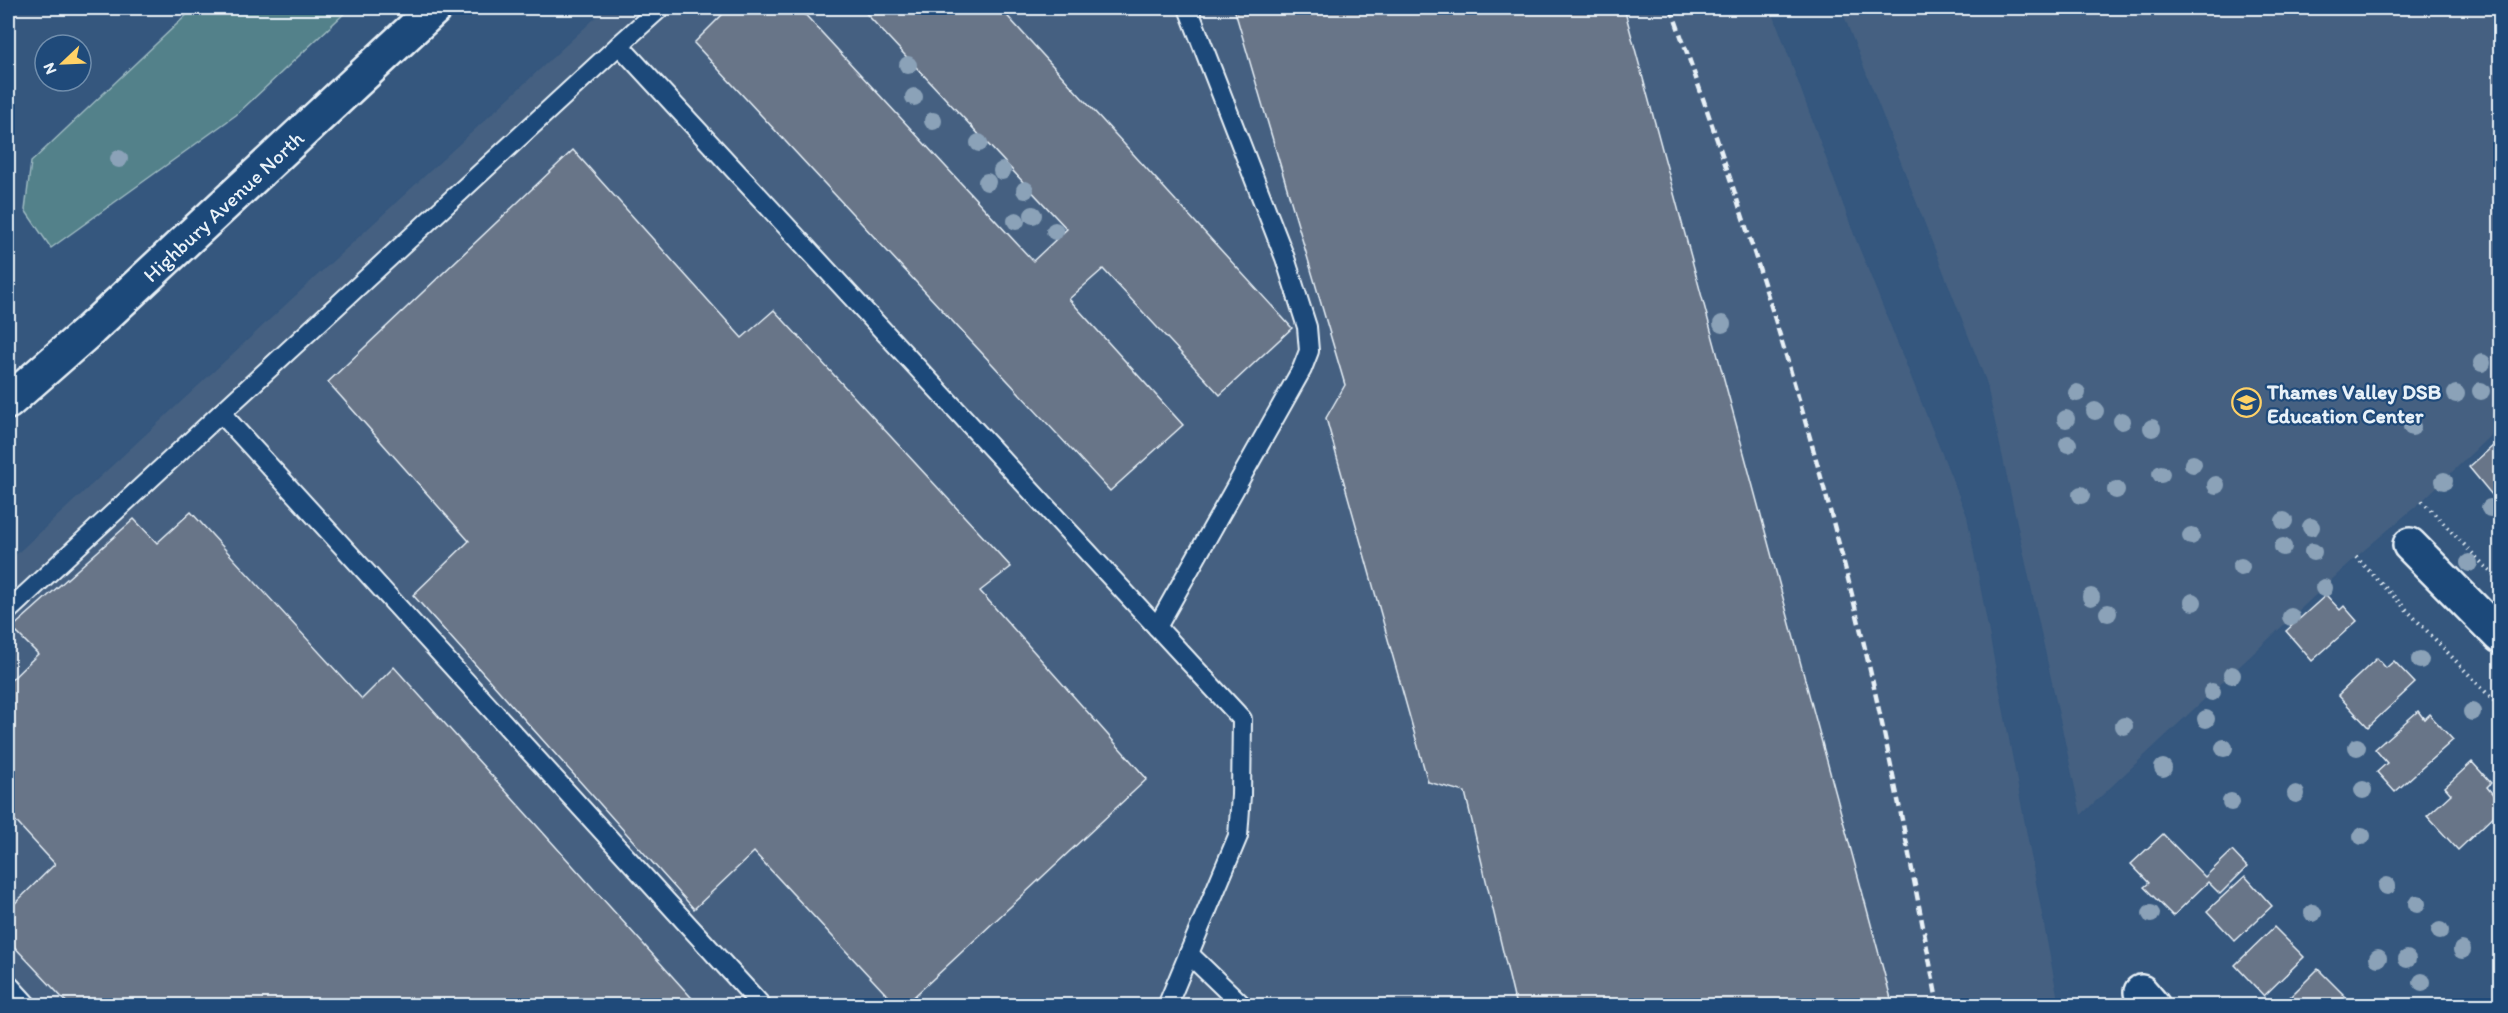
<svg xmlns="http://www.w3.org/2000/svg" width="2508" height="1013" viewBox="0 0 2508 1013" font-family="Itim,sans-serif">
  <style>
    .built { fill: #446081 }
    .green { fill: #52818a; stroke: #9db9c1; stroke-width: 1.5 }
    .building { fill: #687488; stroke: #e8f1f8; stroke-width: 1.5 }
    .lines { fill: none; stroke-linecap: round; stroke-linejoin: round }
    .lane-casing { stroke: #e8f1f8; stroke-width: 22 }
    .street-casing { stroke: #e8f1f8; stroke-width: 38 }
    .secondary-casing { stroke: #e8f1f8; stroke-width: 38 }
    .path { stroke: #e8f1f8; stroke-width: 4; stroke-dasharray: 1.5 4.5; stroke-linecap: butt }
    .lane { stroke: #1f4a7a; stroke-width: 18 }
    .street { stroke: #1f4a7a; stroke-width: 33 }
    .secondary { stroke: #1f4a7a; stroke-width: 33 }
    .rail { stroke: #e8f1f8; stroke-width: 4.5; stroke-dasharray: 9 4.5; stroke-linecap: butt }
    .tree { fill: #8ba2b8 }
    .labels { text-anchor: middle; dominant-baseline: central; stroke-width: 4.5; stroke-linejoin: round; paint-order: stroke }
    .street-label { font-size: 21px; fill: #e8f1f8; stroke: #1f4a7a }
    .poi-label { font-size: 21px; font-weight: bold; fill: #e8f1f8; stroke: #1f4a7a; text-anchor: start }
  </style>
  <rect width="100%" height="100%" fill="#35577e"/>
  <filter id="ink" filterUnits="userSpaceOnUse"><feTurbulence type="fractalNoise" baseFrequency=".0167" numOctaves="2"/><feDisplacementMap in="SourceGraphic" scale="12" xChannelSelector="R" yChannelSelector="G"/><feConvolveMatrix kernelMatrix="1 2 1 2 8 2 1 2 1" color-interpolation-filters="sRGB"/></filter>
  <g filter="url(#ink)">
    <g class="built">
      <polygon points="606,8 1771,8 1856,240 1967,516 2059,1005 8,1006 8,562"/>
      <polygon points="1841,8 2500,8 2500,426 2422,501 2356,557 2081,815 1986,381"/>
    </g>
    <polygon class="green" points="194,8 350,8 236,115 51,248 25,210 31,162"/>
    <g class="building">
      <polygon points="729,8 799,8 1033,261 1067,229 861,8 1000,8 1292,328 1220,395 1103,269 1069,299 1183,425 1110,491 694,43"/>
      <polygon points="1234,8 1624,8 1893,1006 1516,1006 1465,792 1428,782 1326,418 1345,385"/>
      <polygon points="573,150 742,338 774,310 1011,567 980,591 1147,779 904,1006 897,1006 754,852 694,909 413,595 469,541 328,382"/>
      <polygon points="2500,440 2500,498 2497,501 2469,467"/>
      <polygon points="191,512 362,699 394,667 699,1006 70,1006 8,940 8,910 55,864 8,813 8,683 38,654 12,628 134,519 157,543"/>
      <polygon points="2326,595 2340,610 2344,606 2357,621 2312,661 2286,631"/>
      <polygon points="2377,658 2386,668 2394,661 2415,683 2368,727 2338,695"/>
      <polygon points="2418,711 2424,719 2429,714 2453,740 2395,792 2377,772 2387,763 2375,749"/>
      <polygon points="2472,762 2491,783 2487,787 2500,803 2500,810 2458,850 2427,816 2451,794 2445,787"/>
      <polygon points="2163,834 2205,877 2232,851 2247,867 2220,894 2208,882 2173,916 2144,887 2149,883 2131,864"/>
      <polygon points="2245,876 2272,906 2235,941 2207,911"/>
      <polygon points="2274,927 2304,957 2264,996 2235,965"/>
      <polygon points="2318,969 2350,1001 2346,1006 2281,1006"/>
    </g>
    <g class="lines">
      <defs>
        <g id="lane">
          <polyline points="619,45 660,8"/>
          <polyline points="221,413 619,45 1242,719 1241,795 1238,836 1167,1006"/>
          <polyline points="8,611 221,413 762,1006"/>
          <polyline points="1157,627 1302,369 1309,351 1307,327 1285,258 1188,8"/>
          <polyline points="1189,954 1243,1006"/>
          <polyline points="8,984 28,1006"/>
        </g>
        <g id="street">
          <polyline points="2410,545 2500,636"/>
          <polyline points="2141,992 2153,1006"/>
        </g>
        <g id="secondary">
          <path id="s1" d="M8,402L91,329L435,8"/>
        </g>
      </defs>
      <use href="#lane" class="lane-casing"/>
      <use href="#street" class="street-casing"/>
      <use href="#secondary" class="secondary-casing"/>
      <g class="path">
        <polyline points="2422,501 2500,582"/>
        <polyline points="2356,557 2500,707"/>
      </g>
      <use href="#lane" class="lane"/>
      <use href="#street" class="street"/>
      <use href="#secondary" class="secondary"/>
      <path class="rail" d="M1671,8C1733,180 1789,355 1836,533C1878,689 1908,847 1938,1006"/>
    </g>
    <g class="tree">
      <circle cx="908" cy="65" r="9"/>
      <circle cx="914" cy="97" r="9"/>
      <circle cx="933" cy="121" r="9"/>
      <circle cx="979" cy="143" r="9"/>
      <circle cx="119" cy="159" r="9"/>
      <circle cx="1002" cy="171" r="9"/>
      <circle cx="987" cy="182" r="9"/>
      <circle cx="1025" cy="190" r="9"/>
      <circle cx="1033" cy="215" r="9"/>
      <circle cx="1016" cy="221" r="9"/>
      <circle cx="1055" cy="231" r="9"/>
      <circle cx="1722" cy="324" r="9"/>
      <circle cx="2482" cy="363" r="9"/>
      <circle cx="2481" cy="391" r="9"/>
      <circle cx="2077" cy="393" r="9"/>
      <circle cx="2456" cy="394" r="9"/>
      <circle cx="2095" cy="411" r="9"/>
      <circle cx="2066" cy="419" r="9"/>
      <circle cx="2122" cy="421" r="9"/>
      <circle cx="2412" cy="427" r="9"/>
      <circle cx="2152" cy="428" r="9"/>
      <circle cx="2068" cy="444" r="9"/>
      <circle cx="2193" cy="464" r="9"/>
      <circle cx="2161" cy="474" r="9"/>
      <circle cx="2444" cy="481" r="9"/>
      <circle cx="2216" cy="485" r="9"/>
      <circle cx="2116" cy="490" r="9"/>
      <circle cx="2081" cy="495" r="9"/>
      <circle cx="2490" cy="508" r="9"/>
      <circle cx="2284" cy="521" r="9"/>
      <circle cx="2311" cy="527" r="9"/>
      <circle cx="2191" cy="536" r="9"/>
      <circle cx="2283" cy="547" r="9"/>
      <circle cx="2313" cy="552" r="9"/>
      <circle cx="2469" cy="563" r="9"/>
      <circle cx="2241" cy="567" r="9"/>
      <circle cx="2324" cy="588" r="9"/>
      <circle cx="2091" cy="597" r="9"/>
      <circle cx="2193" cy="602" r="9"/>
      <circle cx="2108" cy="613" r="9"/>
      <circle cx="2291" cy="617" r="9"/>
      <circle cx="2420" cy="660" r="9"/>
      <circle cx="2232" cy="675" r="9"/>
      <circle cx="2212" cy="692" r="9"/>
      <circle cx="2472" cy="712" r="9"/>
      <circle cx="2206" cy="719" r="9"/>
      <circle cx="2124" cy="726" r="9"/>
      <circle cx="2357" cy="747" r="9"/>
      <circle cx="2224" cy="748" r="9"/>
      <circle cx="2163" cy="768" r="9"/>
      <circle cx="2363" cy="790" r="9"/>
      <circle cx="2296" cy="794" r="9"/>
      <circle cx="2231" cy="802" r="9"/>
      <circle cx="2362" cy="836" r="9"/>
      <circle cx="2387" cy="886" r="9"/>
      <circle cx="2417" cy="904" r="9"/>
      <circle cx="2313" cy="913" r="9"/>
      <circle cx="2151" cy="914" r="9"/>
      <circle cx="2440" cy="931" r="9"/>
      <circle cx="2462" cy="950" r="9"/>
      <circle cx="2378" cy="958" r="9"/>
      <circle cx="2407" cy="959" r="9"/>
      <circle cx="2422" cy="982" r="9"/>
    </g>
  </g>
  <defs>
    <symbol id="school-ring" viewBox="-11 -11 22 22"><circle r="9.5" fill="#1f4a7a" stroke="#ffd166" stroke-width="1.5"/><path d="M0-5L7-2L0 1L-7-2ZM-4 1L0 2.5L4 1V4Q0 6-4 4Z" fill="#ffd166"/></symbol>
  </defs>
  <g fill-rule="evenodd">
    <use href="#school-ring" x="2230" y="386" width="33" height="33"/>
  </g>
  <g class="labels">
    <g class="street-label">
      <text stroke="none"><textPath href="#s1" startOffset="291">Highbury Avenue North</textPath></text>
    </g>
    <g class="poi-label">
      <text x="2267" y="391">Thames Valley DSB<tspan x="2267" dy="24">Education Center</tspan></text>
    </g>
  </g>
  <rect width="2508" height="1013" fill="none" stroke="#1f4a7a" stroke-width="30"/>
  <rect x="15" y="15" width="2478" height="983" fill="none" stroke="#e8f1f8" stroke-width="2" filter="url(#ink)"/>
  <g transform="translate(63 63) rotate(247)"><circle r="28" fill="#1f4a7a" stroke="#6f8dac" stroke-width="1.5"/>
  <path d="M0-4.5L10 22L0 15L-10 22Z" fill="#ffd166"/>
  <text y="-9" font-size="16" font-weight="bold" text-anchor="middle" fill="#e8f1f8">N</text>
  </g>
</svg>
